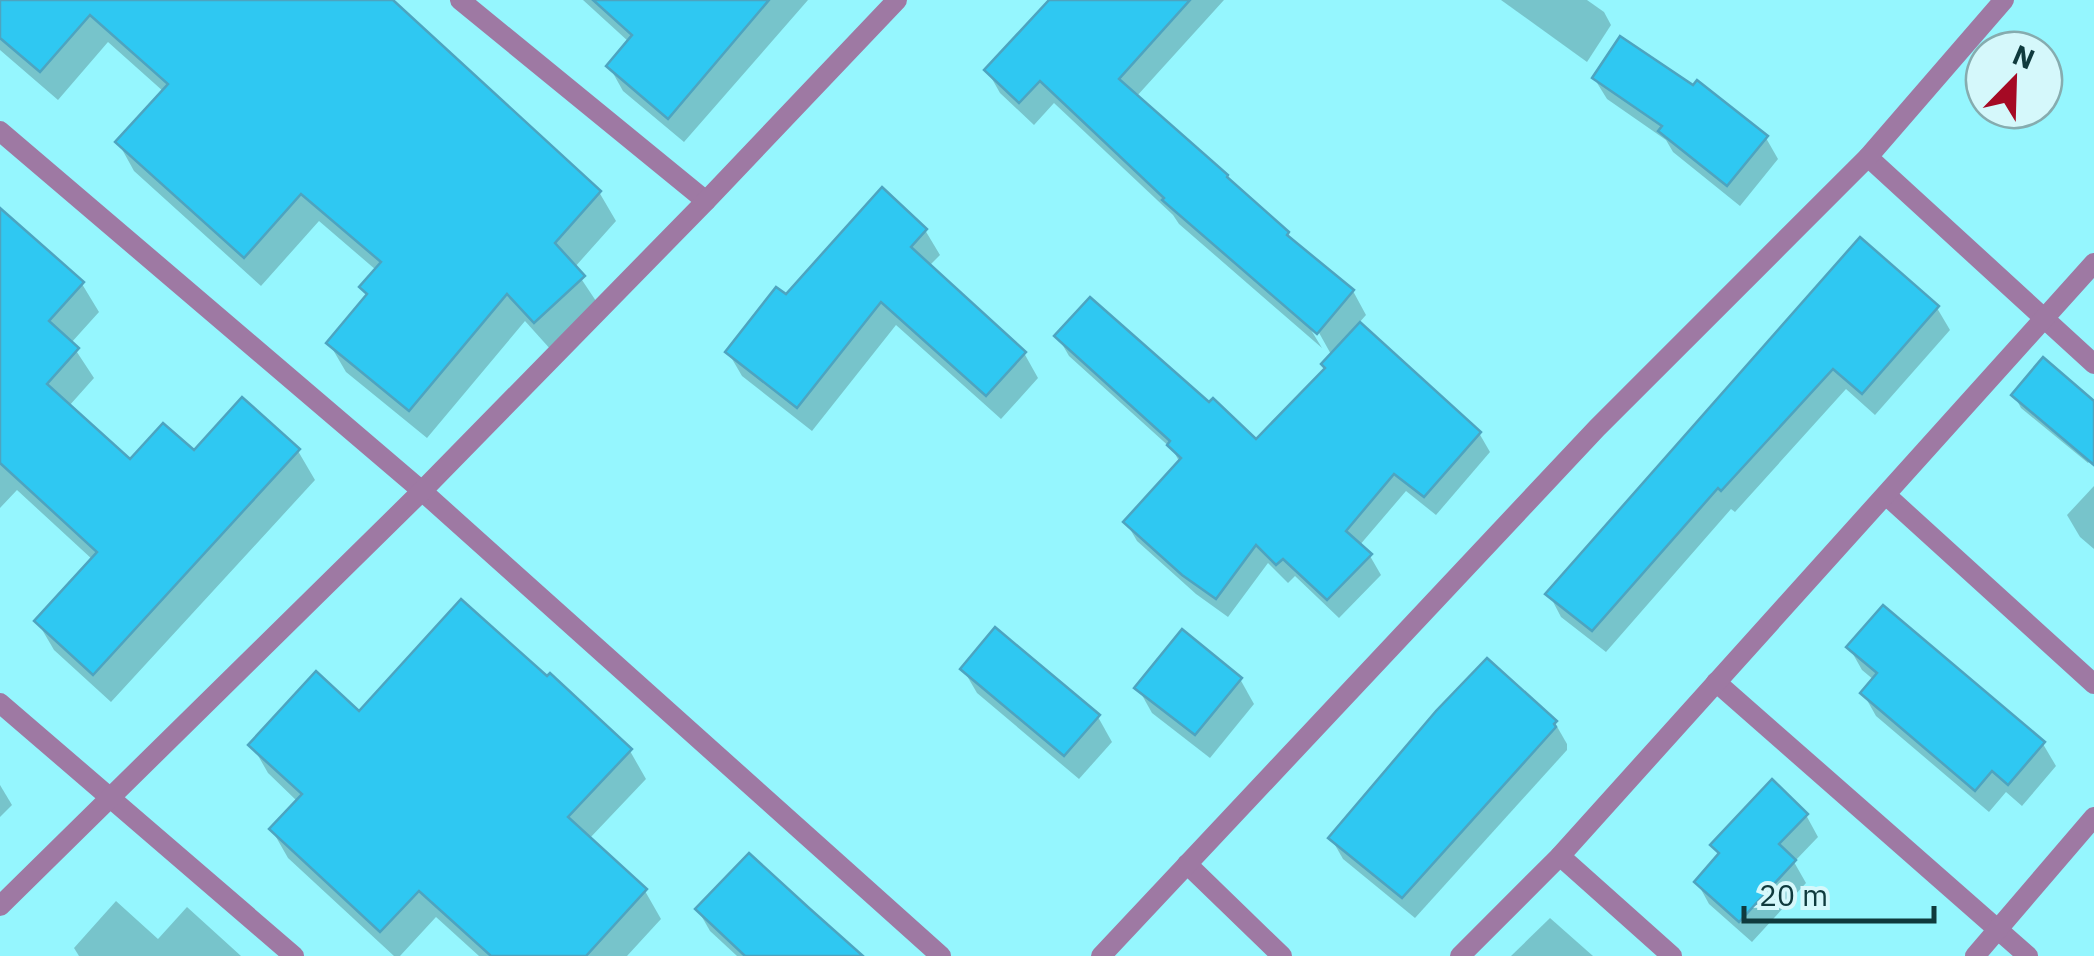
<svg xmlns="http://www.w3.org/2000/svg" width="2094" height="956" viewBox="0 0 2094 956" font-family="'IBM Plex Sans',sans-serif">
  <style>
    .shadow { fill: #0003 }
    .building { fill: #2fc8f2; stroke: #4da4c0; stroke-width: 2.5 }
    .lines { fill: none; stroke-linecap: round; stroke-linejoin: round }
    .minor { stroke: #9e79a3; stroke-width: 20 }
  </style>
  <rect width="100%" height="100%" fill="#95f6fe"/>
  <g class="shadow">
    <polygon points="0,0 389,0 599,192 616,221 574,268 600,307 552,351 525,321 427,438 346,372 329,343 368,297 362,287 376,270 319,221 261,286 134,171 118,142 164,92 108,42 58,100 0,50"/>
    <polygon points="583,0 808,0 684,142 623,91 609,66 629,42"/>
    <polygon points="1052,0 1224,0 1136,97 1287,234 1292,242 1353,291 1366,315 1358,324 1479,433 1490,452 1436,515 1406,491 1359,546 1370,556 1381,575 1339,618 1295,576 1288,583 1268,563 1228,617 1196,594 1137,541 1126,522 1180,463 1173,450 1069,356 1058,337 1256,442 1327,369 1332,356 1313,322 1308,325 1322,348 1179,224 1173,215 1054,103 1034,125 1000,93 987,70"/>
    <polygon points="1501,0 1587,0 1604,12 1611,25 1587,62"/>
    <polygon points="1594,78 1766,138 1778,159 1740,206 1673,152 1666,140 1607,99"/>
    <polygon points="0,212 82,284 99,312 71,343 94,378 69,406 130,463 194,453 298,451 315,480 111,702 54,650 37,621 93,560 17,490 0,508"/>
    <polygon points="925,230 940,255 929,266 1024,353 1038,378 1001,419 896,325 812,431 742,376 728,352"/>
    <polygon points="1860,240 1937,308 1950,330 1875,415 1846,389 1735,512 1731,509 1606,652 1561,617 1549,594"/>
    <polygon points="2014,395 2094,404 2094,456 2088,463 2021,408"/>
    <polygon points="2094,486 2094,549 2080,537 2067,515"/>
    <polygon points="1849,647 2043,744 2056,766 2022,806 2006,792 1989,812 1876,716 1863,693 1874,680 1862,670"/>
    <polygon points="963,669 1098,717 1112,742 1079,779 977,693"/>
    <polygon points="1240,679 1254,704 1210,758 1152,713 1138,688"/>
    <polygon points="360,714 630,751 646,779 589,839 645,891 661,919 627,956 479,956 436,917 400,956 394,956 288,858 272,830 298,802 268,773 252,745"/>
    <polygon points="1555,723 1567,744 1567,750 1415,918 1343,859 1331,838"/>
    <polygon points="0,785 12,805 0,817"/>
    <polygon points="1806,815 1818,837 1794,862 1806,883 1752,942 1709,904 1697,882 1719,856 1713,846"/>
    <polygon points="116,901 158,939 187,907 241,956 79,956 74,948"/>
    <polygon points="698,910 854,956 737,956 710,931"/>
    <polygon points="1550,918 1593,956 1511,956"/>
  </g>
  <g class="building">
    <polygon points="0,0 393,0 601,191 555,243 585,276 534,323 507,294 409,411 326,343 367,294 359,287 381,262 301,194 244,258 115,142 168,84 90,15 40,72 0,38"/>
    <polygon points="593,0 769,0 668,119 606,66 632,35"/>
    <polygon points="1049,0 1190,0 1119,79 1228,175 1227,177 1289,232 1287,235 1354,290 1317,334 1162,200 1164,198 1040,81 1019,103 984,70"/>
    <polygon points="1620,36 1693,85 1697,80 1768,136 1727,186 1658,131 1662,126 1592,78"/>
    <polygon points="882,187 927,229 911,247 1026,352 986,396 881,302 797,408 725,352 776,287 786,294"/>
    <polygon points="0,208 84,282 49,321 79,348 47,384 130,459 163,423 194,450 242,397 300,449 93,675 34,621 97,552 0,463"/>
    <polygon points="1860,237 1939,306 1862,394 1833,369 1721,491 1718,488 1592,631 1545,594"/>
    <polygon points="1090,297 1209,402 1213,398 1256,439 1325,368 1321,364 1360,322 1481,432 1424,497 1394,474 1346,531 1372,554 1327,600 1283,559 1276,565 1256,545 1216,599 1182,575 1123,522 1181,458 1167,445 1170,441 1054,336"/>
    <polygon points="2043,357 2094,401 2094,465 2011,395"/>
    <polygon points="461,599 547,676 550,673 632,749 568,817 647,889 586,956 491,956 419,891 380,932 269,829 302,794 248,745 316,671 359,711"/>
    <polygon points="1883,605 2045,742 2008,785 1992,771 1975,791 1860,693 1877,673 1846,647"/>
    <polygon points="995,627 1100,715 1064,756 960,669"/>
    <polygon points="1182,629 1242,678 1195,735 1134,688"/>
    <polygon points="1487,658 1557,721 1554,724 1556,727 1402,898 1328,838 1436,711"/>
    <polygon points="1772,779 1808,814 1779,844 1796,860 1739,922 1694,882 1719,853 1710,845"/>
    <polygon points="749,853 809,908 863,956 745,956 695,909"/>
  </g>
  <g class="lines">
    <g class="minor">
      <polyline points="460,0 706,201"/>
      <polyline points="0,131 422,491 941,956"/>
      <polyline points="1868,157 2094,364"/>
      <polyline points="1886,495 2094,684"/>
      <polyline points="1716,682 2028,956"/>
      <polyline points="0,703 294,956"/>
      <polyline points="1560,856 1672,956"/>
      <polyline points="1187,864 1282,956"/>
      <polyline points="0,906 422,491 706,201 897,0"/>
      <polyline points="1101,956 1597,428 1868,157 2004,0"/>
      <polyline points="1460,956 1560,856 2094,263"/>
      <polyline points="1975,956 2094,817"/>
    </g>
  </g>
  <g transform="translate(2014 80) rotate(23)"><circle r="48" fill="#d5f8fb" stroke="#86acaf" stroke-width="2.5"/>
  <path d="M0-8L18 38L0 25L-18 38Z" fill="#a50a24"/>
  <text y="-15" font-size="28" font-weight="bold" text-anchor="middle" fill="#0f3a3d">N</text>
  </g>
  <path d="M1744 906v15h190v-15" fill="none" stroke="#0f3a3d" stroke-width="5"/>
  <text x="1759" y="906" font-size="30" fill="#0f3a3d" stroke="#d5f8fb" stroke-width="8" paint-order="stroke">20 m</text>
</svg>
